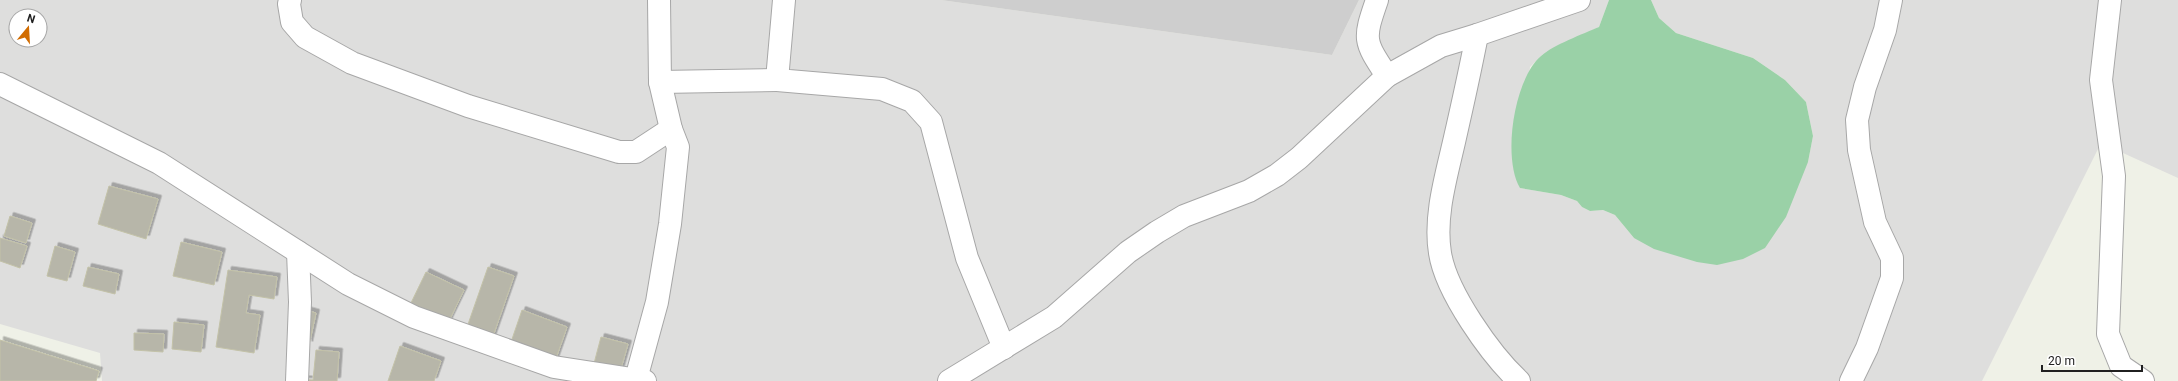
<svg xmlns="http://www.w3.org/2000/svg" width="2178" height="381" viewBox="0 0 2178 381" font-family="Roboto,sans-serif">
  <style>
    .residential { fill: #dededd; fill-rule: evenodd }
    .religious { fill: #cecece }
    .forest { fill: #9ad1a7 }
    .building { fill: #b7b6a9; stroke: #c3c2a8; filter: url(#shadow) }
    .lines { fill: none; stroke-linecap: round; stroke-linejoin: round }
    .minor-casing { stroke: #a7a7a7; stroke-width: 24 }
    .minor { stroke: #fff; stroke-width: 22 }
  </style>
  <defs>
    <filter id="shadow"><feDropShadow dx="3.5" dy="-3.5" stdDeviation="0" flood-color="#0004"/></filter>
  </defs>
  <rect width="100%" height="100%" fill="#eff1e7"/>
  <path class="residential" d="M0,0H941L1332,55L1359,0H1609L1599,27L1542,55L1530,67L1520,188L1561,195L1577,201L1582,207L1590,211L1603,210L1615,215L1634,238L1808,162L1813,136L1806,102L1785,80L1753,58L1676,33L1659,18L1651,0H2178V178L2101,143L1982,381H102L100,353L0,324ZM16,16H40V40H16Z"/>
  <polygon class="religious" points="941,0 1359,0 1332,55"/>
  <path class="forest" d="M1609,0H1651L1659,18L1676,33L1753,58L1785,80L1806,102L1813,136L1808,162L1786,217L1765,248L1743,259L1717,265L1697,262L1654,249L1634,238L1615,215L1603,210L1590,211L1582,207L1577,201L1561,195L1520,188C1502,158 1514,79 1541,56C1553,45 1583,34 1599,27Z"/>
  <g class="building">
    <polygon points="109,186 158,199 146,239 98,224"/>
    <polygon points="10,216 32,223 26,243 4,236"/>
    <polygon points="0,238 27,246 20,268 0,261"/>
    <polygon points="181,242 222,252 214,285 173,276"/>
    <polygon points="55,246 75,252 67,281 47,276"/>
    <polygon points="88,267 119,274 115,294 83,286"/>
    <polygon points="488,267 514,276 492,339 466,330"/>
    <polygon points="228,270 277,277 274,299 249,295 246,313 260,315 254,353 216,347"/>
    <polygon points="426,272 464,290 447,325 409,307"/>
    <polygon points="298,308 316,313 309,345"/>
    <polygon points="522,310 567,327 555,361 510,345"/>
    <polygon points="174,322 204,325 201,352 172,349"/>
    <polygon points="134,333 164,334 163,352 134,350"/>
    <polygon points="601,337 628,344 618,379 592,371"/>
    <polygon points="0,340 99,371 96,381 0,381"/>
    <polygon points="400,346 441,361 434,381 388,381"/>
    <polygon points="316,350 339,352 337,381 297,381 298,379 313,380"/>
  </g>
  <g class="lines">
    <defs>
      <g id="minor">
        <polyline points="290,0 289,4 292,22 305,37 352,63 468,106 619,152 636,152 671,129"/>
        <polyline points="784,0 777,80 882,89 912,101 931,122 967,258 1004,348"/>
        <path d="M1377,0C1363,40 1364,41 1387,76"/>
        <polyline points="2110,0 2101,80 2114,176 2108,334 2121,366 2143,381"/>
        <path d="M1477,35C1470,71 1462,107 1454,142C1446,177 1434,217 1440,253C1446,292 1491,355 1519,381"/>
        <polyline points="660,82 777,80"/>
        <polyline points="0,84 159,163 348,284 414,317 554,367 645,381"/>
        <polyline points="636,379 657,302 670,224 678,147 671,129 660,82 659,0"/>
        <polyline points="297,381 300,302 298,252"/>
        <polyline points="949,381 1054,317 1128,252 1157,232 1184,216 1249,191 1277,175 1299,158 1387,76 1441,46 1477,35 1579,0"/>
        <polyline points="1851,381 1867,348 1892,278 1892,258 1875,222 1859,150 1857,120 1865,87 1885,30 1891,0"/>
      </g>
    </defs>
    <use href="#minor" class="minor-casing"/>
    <use href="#minor" class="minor"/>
  </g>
  <g transform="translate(28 28) rotate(18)"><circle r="19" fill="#ffffff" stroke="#a6a6a6"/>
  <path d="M0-3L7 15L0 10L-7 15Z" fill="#d16c00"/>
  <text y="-6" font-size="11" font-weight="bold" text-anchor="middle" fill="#202020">N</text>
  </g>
  <path d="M2042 365v6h100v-6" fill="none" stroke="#202020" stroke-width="2"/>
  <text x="2048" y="365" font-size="12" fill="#202020" stroke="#ffffff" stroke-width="3" paint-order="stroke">20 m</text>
</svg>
